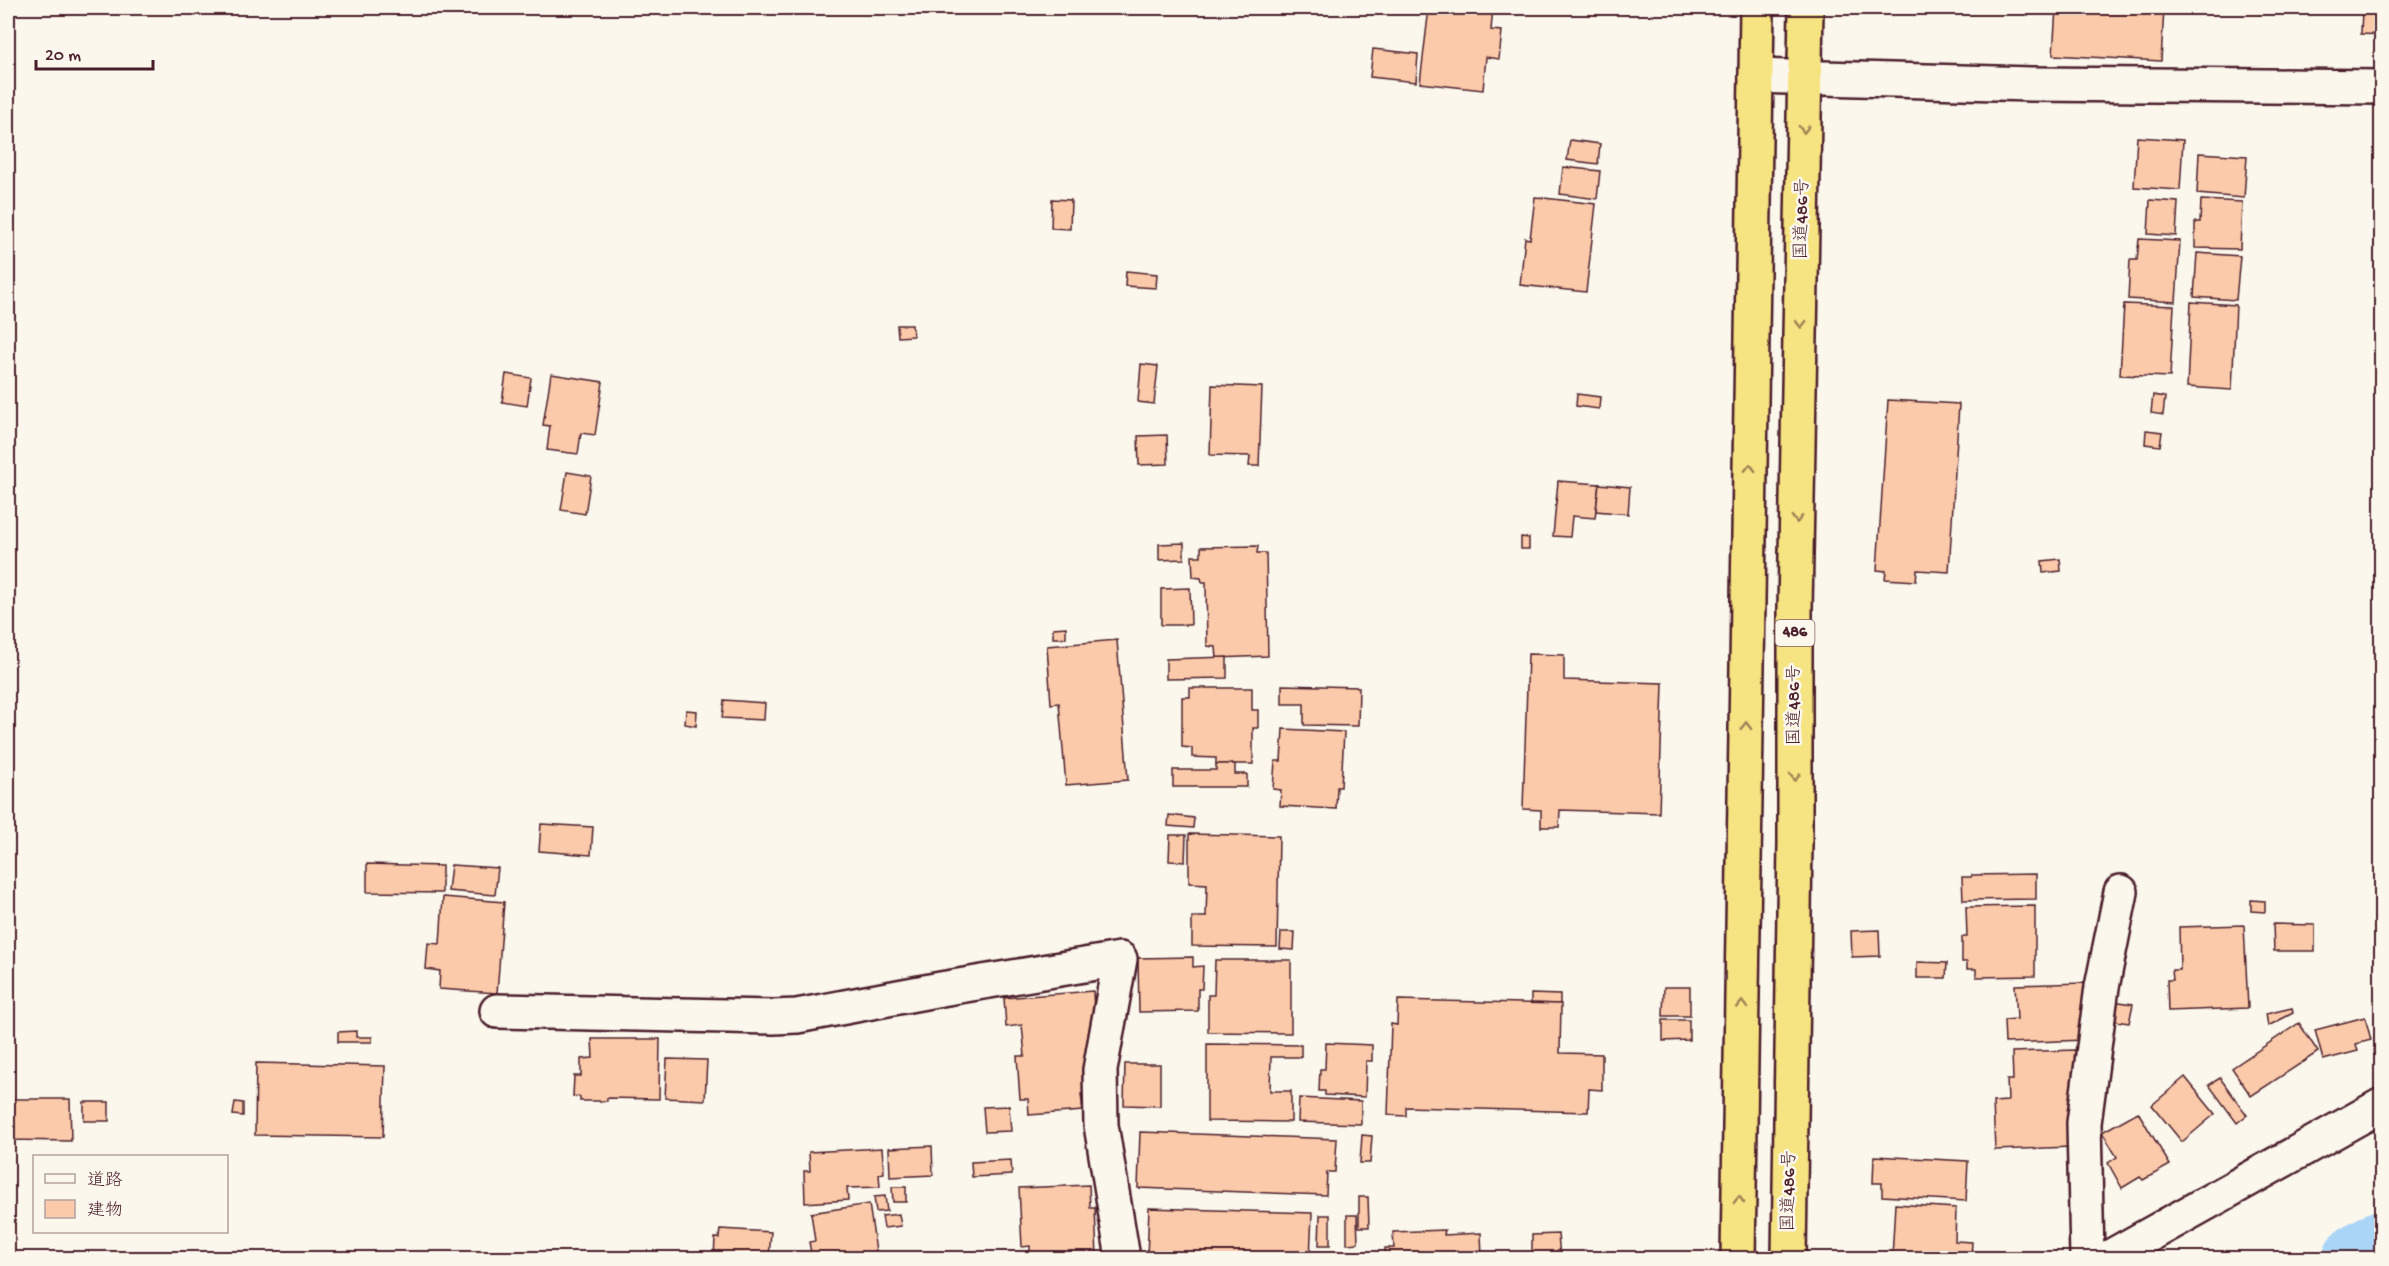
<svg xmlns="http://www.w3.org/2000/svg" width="2389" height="1266" viewBox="0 0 2389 1266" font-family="'Gochi Hand','Klee One',sans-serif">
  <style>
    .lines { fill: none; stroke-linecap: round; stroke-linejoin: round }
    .river { stroke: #abd5f6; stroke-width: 70 }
    .building { fill: #fbcaaa; stroke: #4a1f2b; stroke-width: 1.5 }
    .minor-casing { stroke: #4a1f2b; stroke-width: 38 }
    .highway-casing { stroke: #4a1f2b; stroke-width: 38 }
    .minor { stroke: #fbf7ec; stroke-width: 33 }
    .highway { stroke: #f6e381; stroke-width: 33 }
    .oneway { stroke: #a08156 }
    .labels { text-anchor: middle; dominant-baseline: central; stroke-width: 5; stroke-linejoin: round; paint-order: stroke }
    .shield { fill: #fbf7ec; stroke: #7f6065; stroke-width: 1.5 }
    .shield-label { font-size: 16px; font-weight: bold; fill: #4a1f2b }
    .street-label { font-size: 18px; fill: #4a1f2b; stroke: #fbf7ec }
  </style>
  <rect width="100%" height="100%" fill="#fbf7ec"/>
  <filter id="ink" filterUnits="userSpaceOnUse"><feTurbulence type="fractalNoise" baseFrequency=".0167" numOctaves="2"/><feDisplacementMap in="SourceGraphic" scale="12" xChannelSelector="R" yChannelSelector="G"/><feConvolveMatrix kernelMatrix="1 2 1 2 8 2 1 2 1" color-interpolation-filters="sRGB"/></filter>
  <g filter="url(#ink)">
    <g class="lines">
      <polyline class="river" points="2358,1258 2382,1245"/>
    </g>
    <g class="building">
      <polygon points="1429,8 1493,8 1491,30 1502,31 1499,59 1486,57 1483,90 1420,83"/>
      <polygon points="1975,8 2022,8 2021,10 1975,9"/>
      <polygon points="2056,8 2164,8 2161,61 2053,55"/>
      <polygon points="2362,8 2382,8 2382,35 2361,34"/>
      <polygon points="2378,42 2382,42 2382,74 2377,74"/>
      <polygon points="1373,49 1418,54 1416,82 1370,77"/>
      <polygon points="2137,137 2183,140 2180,190 2134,187"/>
      <polygon points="1570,140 1600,144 1598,164 1567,160"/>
      <polygon points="2199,153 2247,156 2244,198 2197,194"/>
      <polygon points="1563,167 1600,171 1597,199 1560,194"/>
      <polygon points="1535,197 1596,204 1586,292 1520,285 1525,238 1530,239"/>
      <polygon points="1052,199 1071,200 1070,229 1051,228"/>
      <polygon points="2150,200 2178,202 2176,236 2148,234"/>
      <polygon points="2201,200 2242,202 2240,249 2195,248 2195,222 2200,222"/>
      <polygon points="2139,239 2180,241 2176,302 2128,299 2130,260 2137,260"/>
      <polygon points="2197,253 2240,256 2236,300 2194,297"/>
      <polygon points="1126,271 1157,274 1156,288 1125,286"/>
      <polygon points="2191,302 2236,305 2232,390 2187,387"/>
      <polygon points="2124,304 2174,306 2170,377 2120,375"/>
      <polygon points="897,325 912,325 913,336 898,337"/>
      <polygon points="1141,364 1158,366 1154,404 1138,402"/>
      <polygon points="506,374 531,378 527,406 502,402"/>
      <polygon points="551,374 603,382 595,435 581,433 578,454 547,450 550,426 543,425"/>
      <polygon points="1212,385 1262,387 1259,466 1249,466 1250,456 1210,455"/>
      <polygon points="1577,394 1600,397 1599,409 1576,406"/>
      <polygon points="2153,395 2165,397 2163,415 2151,413"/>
      <polygon points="1888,400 1959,404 1949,572 1917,570 1916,581 1885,579 1886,571 1877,570"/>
      <polygon points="2146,430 2162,432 2160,446 2145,444"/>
      <polygon points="1167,435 1168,464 1139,465 1138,436"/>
      <polygon points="567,472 591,476 585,514 561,510"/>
      <polygon points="1558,481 1599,484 1595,518 1572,516 1570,537 1553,536"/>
      <polygon points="1599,484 1630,487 1628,514 1596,511"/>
      <polygon points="1521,537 1529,538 1529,549 1521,549"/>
      <polygon points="1184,543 1184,559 1159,560 1159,544"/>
      <polygon points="1258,546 1257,553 1266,553 1268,656 1217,658 1216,647 1207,646 1206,582 1202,582 1201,578 1193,577 1192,556 1201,556 1201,547"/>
      <polygon points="2060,559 2061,571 2043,573 2042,561"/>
      <polygon points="1190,588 1191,625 1161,625 1161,589"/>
      <polygon points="1066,627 1066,638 1053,638 1053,628"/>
      <polygon points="1117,640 1128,780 1066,785 1059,703 1051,704 1047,646"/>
      <polygon points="1528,654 1564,655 1564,680 1663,683 1659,813 1560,810 1559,827 1541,827 1541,810 1523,809"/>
      <polygon points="1227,657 1227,678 1166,679 1166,659"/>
      <polygon points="1282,685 1359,687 1358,726 1304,725 1304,704 1282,704"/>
      <polygon points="1190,688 1252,688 1252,710 1258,710 1258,728 1253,728 1253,764 1216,764 1216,758 1192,757 1192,748 1182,747 1182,697 1190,697"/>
      <polygon points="724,700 765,703 764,720 722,718"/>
      <polygon points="686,710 697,711 696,726 685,724"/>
      <polygon points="1283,729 1344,732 1341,787 1337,787 1336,809 1280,806 1281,790 1273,789 1275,761 1281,761"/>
      <polygon points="1216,764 1235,764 1235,774 1247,774 1247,787 1173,787 1173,770 1216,770"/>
      <polygon points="1169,815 1194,818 1193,828 1168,826"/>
      <polygon points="541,824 593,827 591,855 539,851"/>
      <polygon points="1189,834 1279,836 1277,947 1192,946 1192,917 1206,917 1207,884 1189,883"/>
      <polygon points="1170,835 1186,835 1185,862 1169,861"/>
      <polygon points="367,864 442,866 442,893 367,892"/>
      <polygon points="451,865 498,868 495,895 448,891"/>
      <polygon points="2036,874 2036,899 1963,900 1962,877 1971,877 1972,875"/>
      <polygon points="443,897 504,902 497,993 439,989 440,971 426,969 428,943 440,944"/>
      <polygon points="2251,900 2265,901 2265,912 2251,911"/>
      <polygon points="2035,906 2035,976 1976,977 1976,969 1967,969 1967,962 1962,962 1962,937 1967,937 1966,907"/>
      <polygon points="2273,924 2315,925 2315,951 2274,951"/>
      <polygon points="2244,925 2248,1008 2168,1011 2167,980 2173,980 2172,970 2180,970 2179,927"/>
      <polygon points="1879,930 1880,956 1852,957 1851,931"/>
      <polygon points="1281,932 1295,932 1294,950 1280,949"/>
      <polygon points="1193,957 1193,967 1203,966 1202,989 1198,989 1198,1011 1139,1012 1138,958"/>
      <polygon points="1215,960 1291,960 1291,1033 1208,1032 1208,995 1214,995"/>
      <polygon points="1917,962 1947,963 1946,978 1917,978"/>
      <polygon points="2084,983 2086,1040 2005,1043 2004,1020 2017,1019 2015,985"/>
      <polygon points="1664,987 1690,987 1690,1016 1663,1016"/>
      <polygon points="1093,991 1094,1013 1086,1094 1081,1094 1083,1111 1029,1115 1028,1099 1020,1099 1017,1056 1025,1056 1022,1025 1006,1027 1004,998"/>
      <polygon points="1531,994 1560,995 1560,1004 1531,1003"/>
      <polygon points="1398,1000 1561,1004 1560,1053 1602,1054 1602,1090 1589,1089 1588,1112 1406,1107 1406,1116 1388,1115 1391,1024 1397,1025"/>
      <polygon points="2112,1001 2133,1004 2129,1023 2109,1020"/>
      <polygon points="2292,1008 2293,1013 2268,1026 2266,1014"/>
      <polygon points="2365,1017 2371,1040 2356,1044 2358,1051 2323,1060 2315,1030"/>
      <polygon points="1663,1020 1689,1020 1689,1040 1663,1041"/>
      <polygon points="2299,1023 2318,1052 2251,1096 2232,1068"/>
      <polygon points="356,1031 356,1037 372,1037 372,1042 338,1042 338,1032"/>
      <polygon points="592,1039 660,1039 659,1099 607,1098 607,1101 580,1101 580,1097 573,1096 574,1076 581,1076 581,1059 593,1058"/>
      <polygon points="1326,1043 1372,1045 1372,1061 1366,1061 1365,1097 1325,1095 1325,1091 1319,1091 1320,1069 1325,1069"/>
      <polygon points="1207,1044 1301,1045 1301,1057 1271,1057 1270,1091 1291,1091 1291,1122 1207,1121"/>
      <polygon points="2077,1050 2079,1108 2071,1147 1995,1150 1993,1102 2008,1101 2007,1080 2013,1080 2012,1052"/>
      <polygon points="667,1059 707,1060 705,1100 665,1098"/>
      <polygon points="256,1063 385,1066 383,1137 255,1135"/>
      <polygon points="1125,1064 1160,1064 1160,1106 1124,1105"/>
      <polygon points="2185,1077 2215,1114 2182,1142 2152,1105"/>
      <polygon points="2220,1078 2247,1115 2237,1123 2209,1085"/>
      <polygon points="1299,1098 1361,1101 1361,1124 1298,1122"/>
      <polygon points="8,1099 70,1099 71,1141 8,1140"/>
      <rect x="84" y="1102" width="25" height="19"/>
      <polygon points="235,1102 243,1103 243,1116 233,1115"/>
      <polygon points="1009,1106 1011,1131 985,1132 983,1107"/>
      <polygon points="2138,1112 2170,1165 2143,1180 2140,1177 2122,1188 2108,1163 2117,1157 2102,1132"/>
      <polygon points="1140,1132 1337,1139 1335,1172 1327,1172 1326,1195 1138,1188"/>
      <polygon points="1362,1135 1372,1136 1370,1163 1360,1163"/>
      <polygon points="932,1146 933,1175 890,1177 889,1148"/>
      <polygon points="882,1148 884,1173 879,1174 880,1187 847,1188 848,1200 805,1203 804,1171 810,1171 809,1152"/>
      <polygon points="1874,1156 1968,1161 1966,1201 1882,1196 1882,1183 1873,1183"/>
      <polygon points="1011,1160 1012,1175 972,1177 971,1162"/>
      <polygon points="1089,1185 1090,1208 1095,1208 1097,1258 1030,1258 1030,1246 1022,1247 1019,1188"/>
      <polygon points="892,1187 906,1187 906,1202 893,1202"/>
      <polygon points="885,1196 887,1211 876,1212 874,1197"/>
      <polygon points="1359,1197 1368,1197 1369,1227 1359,1227"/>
      <polygon points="869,1204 877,1258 812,1258 809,1242 815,1241 811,1213"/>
      <polygon points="1895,1204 1956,1208 1955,1241 1972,1242 1971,1258 1892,1258"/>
      <polygon points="1149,1208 1312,1213 1310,1258 1147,1258"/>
      <polygon points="899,1214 901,1226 884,1228 882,1216"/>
      <polygon points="1320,1215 1330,1215 1330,1245 1319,1245"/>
      <polygon points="1347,1215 1357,1215 1358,1243 1347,1244"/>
      <polygon points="720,1229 771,1232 769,1258 714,1258 715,1238 719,1238"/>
      <polygon points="1445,1230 1444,1235 1481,1233 1482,1258 1385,1258 1385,1248 1394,1248 1393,1232"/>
      <polygon points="1558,1234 1560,1258 1527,1258 1527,1254 1532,1254 1532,1235"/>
    </g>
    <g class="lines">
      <defs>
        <g id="minor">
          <polyline points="1756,76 2031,84 2382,87"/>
          <polyline points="497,1011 773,1017 797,1016 941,989 1120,959 1100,1070 1101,1125 1123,1258"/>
          <polyline points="2087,1258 2084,1123 2102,987 2121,892"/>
          <polyline points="2108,1258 2382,1105"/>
        </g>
        <g id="highway">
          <polyline points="1738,1258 1757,8"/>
          <polyline points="1789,1258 1795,843 1795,609 1806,8"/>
        </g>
      </defs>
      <use href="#minor" class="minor-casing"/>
      <use href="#highway" class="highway-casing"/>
      <use href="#minor" class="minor"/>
      <use href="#highway" class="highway"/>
    </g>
    <defs><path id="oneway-chevron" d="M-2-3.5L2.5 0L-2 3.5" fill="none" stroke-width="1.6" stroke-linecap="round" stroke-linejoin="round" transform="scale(1.5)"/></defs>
    <g class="oneway">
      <use href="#oneway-chevron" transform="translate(1804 129) rotate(91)"/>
      <use href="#oneway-chevron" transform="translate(1801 324) rotate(91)"/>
      <use href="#oneway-chevron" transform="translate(1750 468) rotate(-89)"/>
      <use href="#oneway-chevron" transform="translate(1797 519) rotate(91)"/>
      <use href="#oneway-chevron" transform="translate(1746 726) rotate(-89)"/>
      <use href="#oneway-chevron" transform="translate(1795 777) rotate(90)"/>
      <use href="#oneway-chevron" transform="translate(1742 1005) rotate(-89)"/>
      <use href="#oneway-chevron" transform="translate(1739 1200) rotate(-89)"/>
    </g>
  </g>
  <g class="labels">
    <rect class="shield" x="1775.5" y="620" width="39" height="26" rx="4.5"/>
    <g class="shield-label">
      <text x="1795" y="633">486</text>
    </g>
    <g class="street-label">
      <text transform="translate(1803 219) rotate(-89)">国道486号</text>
      <text transform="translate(1795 705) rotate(-90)">国道486号</text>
      <text transform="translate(1790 1191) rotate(-89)">国道486号</text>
    </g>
  </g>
  <rect width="2389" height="1266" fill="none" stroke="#fbf7ec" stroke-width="30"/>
  <rect x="15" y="15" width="2359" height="1236" fill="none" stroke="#4a1f2b" stroke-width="2" filter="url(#ink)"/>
  <rect x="33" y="1155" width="195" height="78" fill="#fbf7ec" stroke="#b4a19f" stroke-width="1.5"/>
  <rect x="45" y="1174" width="30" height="9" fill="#fbf7ec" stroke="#b4a19f" stroke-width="1.5"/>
  <text x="87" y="1185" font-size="18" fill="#4a1f2b">道路</text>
  <rect x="45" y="1200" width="30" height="18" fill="#fbcaaa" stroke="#b4a19f" stroke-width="1.5"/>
  <text x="87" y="1215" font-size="18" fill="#4a1f2b">建物</text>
  <path d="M36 60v9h117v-9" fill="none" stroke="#4a1f2b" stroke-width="3"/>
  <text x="45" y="60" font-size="18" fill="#4a1f2b" stroke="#fbf7ec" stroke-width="4.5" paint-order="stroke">20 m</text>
</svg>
